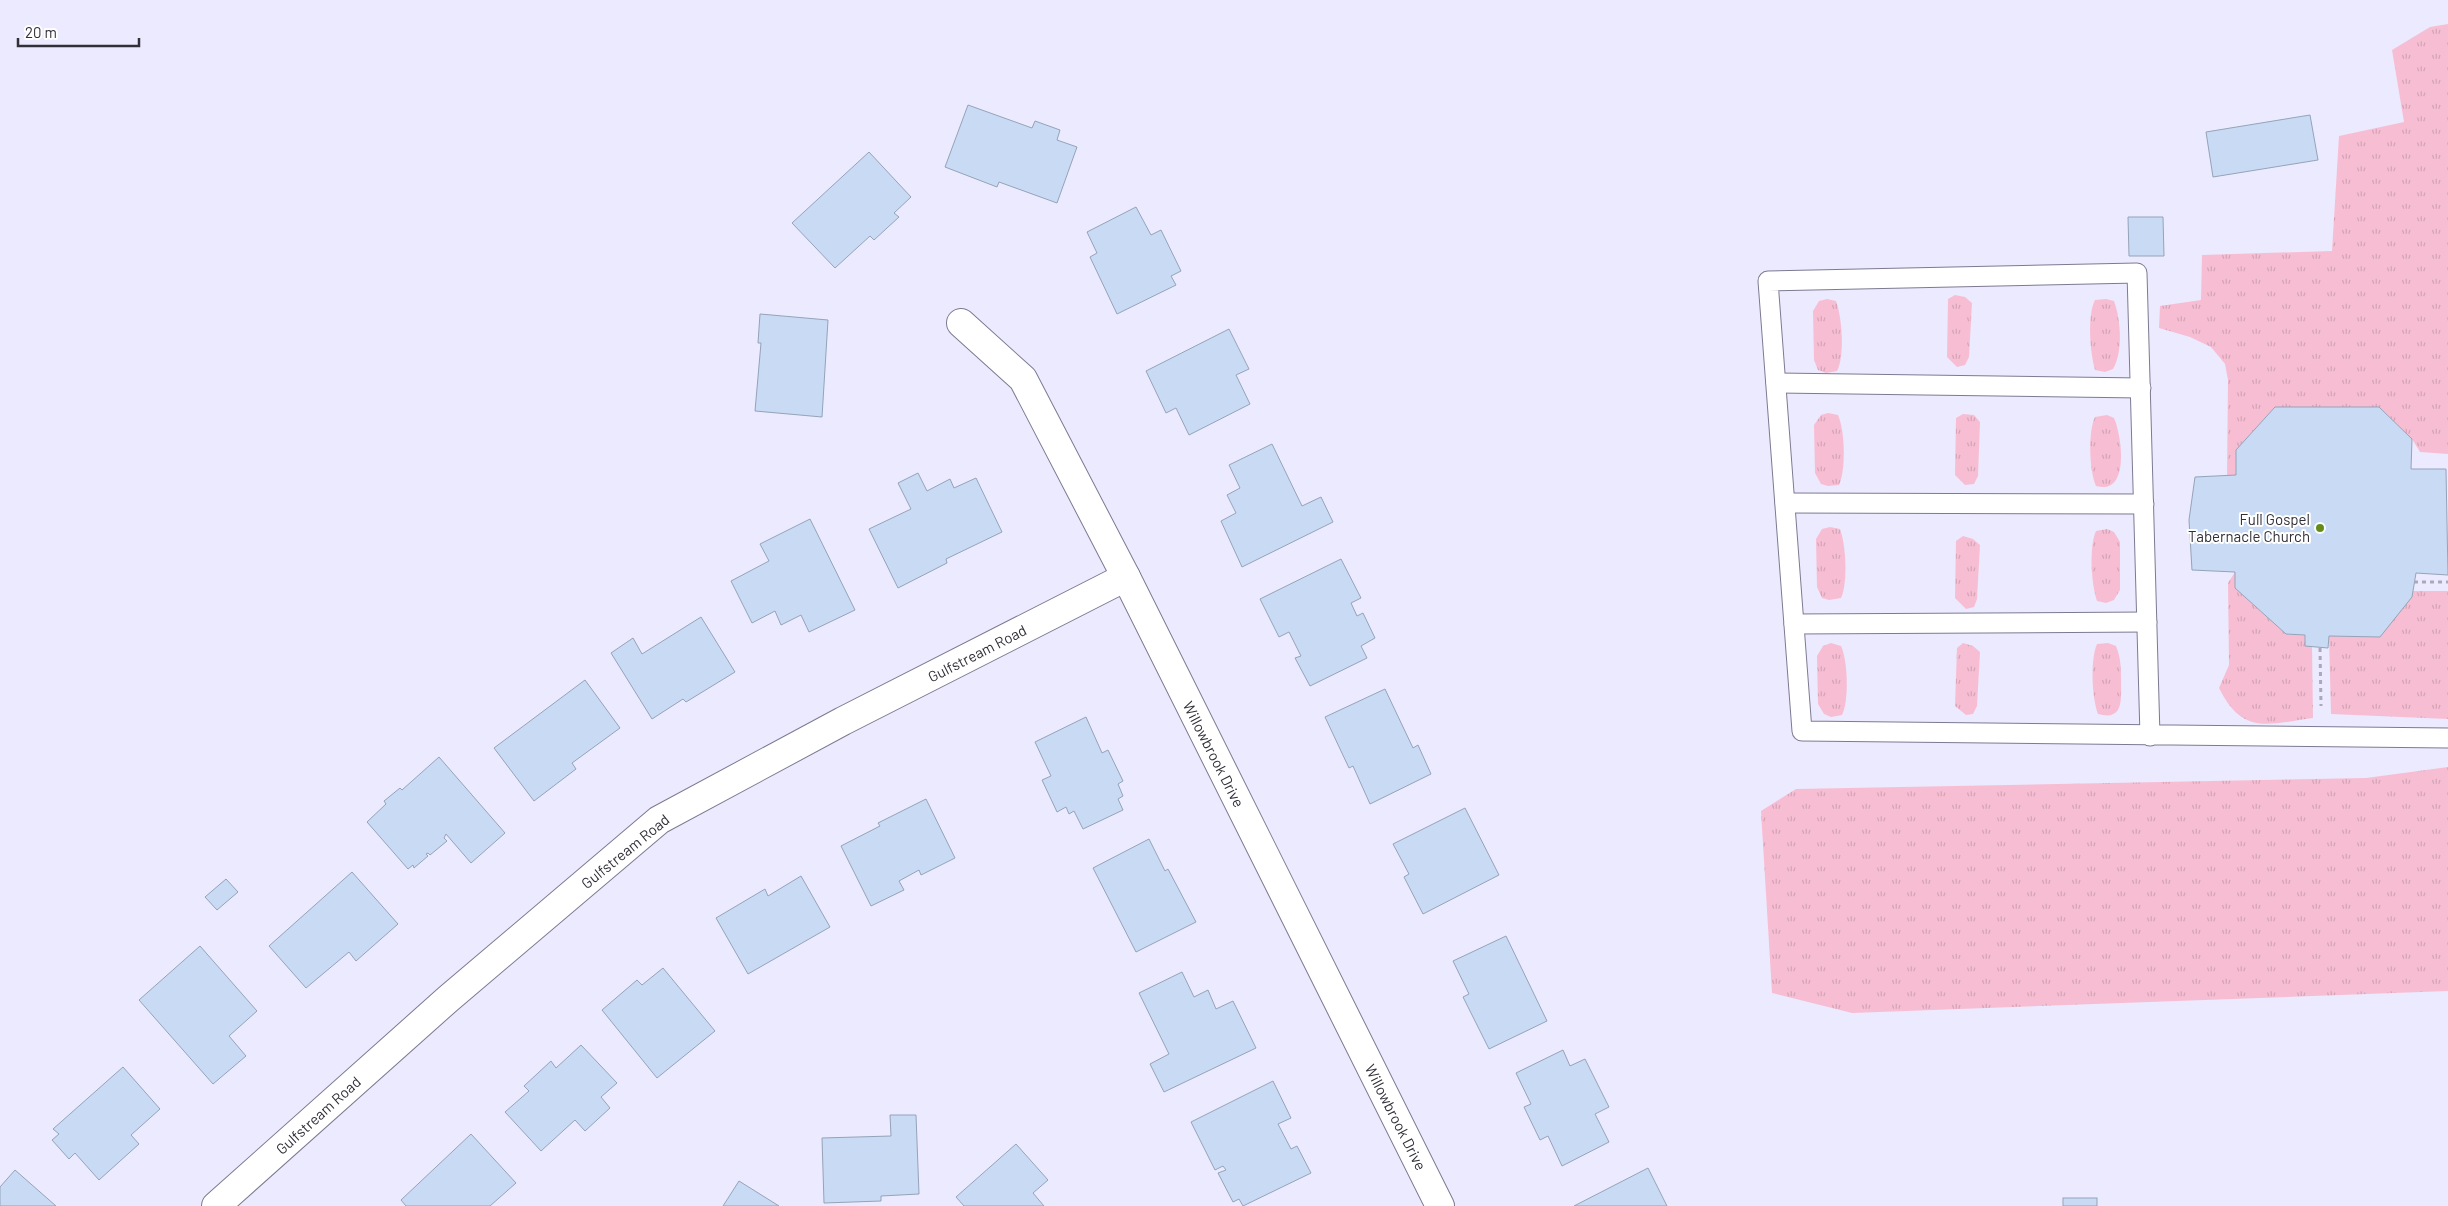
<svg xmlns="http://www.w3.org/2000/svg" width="2448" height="1206" viewBox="0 0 2448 1206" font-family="Barlow,sans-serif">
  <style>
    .grass { fill: url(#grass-tufts) }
    .building { fill: #c8daf4; stroke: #95a3b8 }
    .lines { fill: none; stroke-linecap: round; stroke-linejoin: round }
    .lane-casing { stroke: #7c7a91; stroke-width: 21 }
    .street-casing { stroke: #7c7a91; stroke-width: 30 }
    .path { stroke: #aba9b9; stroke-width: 3; stroke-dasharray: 4 4; stroke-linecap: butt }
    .lane { stroke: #fff; stroke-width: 19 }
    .street { stroke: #fff; stroke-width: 28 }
    .poi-dot { fill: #638c1c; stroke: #fff; stroke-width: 2 }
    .labels { text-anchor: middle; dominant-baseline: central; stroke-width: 4; stroke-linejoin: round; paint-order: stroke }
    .poi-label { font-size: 15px; fill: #313039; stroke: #fff; text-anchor: end }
    .street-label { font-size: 15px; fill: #313039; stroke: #fff }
  </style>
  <defs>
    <pattern id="grass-tufts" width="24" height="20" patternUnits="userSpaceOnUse" patternTransform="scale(1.25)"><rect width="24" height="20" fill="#f7bed3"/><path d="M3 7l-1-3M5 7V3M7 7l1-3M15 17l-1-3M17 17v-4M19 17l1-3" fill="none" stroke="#d4a4b6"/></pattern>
  </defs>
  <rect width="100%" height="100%" fill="#eceafe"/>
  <g class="grass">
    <polygon points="2448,24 2448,454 2420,452 2412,439 2379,407 2275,407 2236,450 2236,475 2227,476 2228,380 2225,364 2211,347 2190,337 2159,328 2160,306 2201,300 2202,255 2332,251 2339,136 2404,122 2392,50 2430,27"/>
    <polygon points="1955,295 1965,297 1972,303 1969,357 1965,365 1957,367 1947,357 1948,299"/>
    <path d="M1827,299L1836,301C1842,317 1845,356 1837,371L1826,373L1818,370L1814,360L1813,311L1819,301Z"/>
    <path d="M2106,299L2114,301C2121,320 2123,352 2113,369L2105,372L2095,370C2090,353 2087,315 2095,300Z"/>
    <path d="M1828,413L1838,415C1845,431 1846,470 1839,485L1828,486L1821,484L1815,473L1814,425L1821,415Z"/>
    <polygon points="1963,414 1974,415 1980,422 1978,476 1974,484 1965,485 1955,475 1956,418"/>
    <path d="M2107,415L2114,418C2122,436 2130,496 2096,486C2089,471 2088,431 2095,417Z"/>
    <path d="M1830,527L1840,529C1846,545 1848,583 1841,598L1829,600L1822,598L1817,587L1816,539L1822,529Z"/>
    <path d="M2107,529L2114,532L2120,542V590L2114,600L2106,603L2097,601C2091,584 2089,546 2096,531Z"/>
    <polygon points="1963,536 1973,539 1980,545 1977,599 1974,607 1966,609 1955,598 1956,541"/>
    <path d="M2235,572V588L2286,634L2305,635V646H2312L2313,718C2268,724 2243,736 2219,688L2229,665L2228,583Z"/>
    <polygon points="2413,591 2448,591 2448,719 2331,714 2329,636"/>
    <path d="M1831,643L1841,646C1848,661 1849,701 1842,715L1831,717L1824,714L1818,704L1817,656L1823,646Z"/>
    <polygon points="1963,643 1973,646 1980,652 1977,706 1973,714 1966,715 1955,706 1957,648"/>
    <path d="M2108,643L2116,646C2121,658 2121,668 2121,681C2121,700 2124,721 2098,714C2092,698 2090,660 2097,644Z"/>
    <polygon points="2448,767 2448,991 1852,1013 1772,993 1761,811 1796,789 2366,778"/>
  </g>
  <g class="building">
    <polygon points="968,105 1032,128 1035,121 1060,130 1057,140 1077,147 1057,203 999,182 997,187 945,167"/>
    <polygon points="2310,115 2318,160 2213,177 2206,132"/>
    <polygon points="869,152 911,197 894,213 899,217 874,240 870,236 835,268 792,223"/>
    <polygon points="1136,207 1151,235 1161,230 1181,271 1171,276 1176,285 1117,314 1090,257 1097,253 1087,232"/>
    <polygon points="2128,217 2163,217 2164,256 2129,256"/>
    <polygon points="760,314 828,320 822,417 755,411 761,343 758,343"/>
    <polygon points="1229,329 1249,369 1236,375 1250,404 1189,435 1176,408 1166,413 1146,371"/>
    <polygon points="2275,407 2379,407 2412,439 2411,469 2446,469 2448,575 2416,573 2412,597 2380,637 2329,636 2328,648 2305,646 2305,635 2286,634 2235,588 2235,572 2192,570 2189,520 2195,477 2236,475 2236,450"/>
    <polygon points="1272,444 1302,506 1321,497 1333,522 1242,567 1221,521 1236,513 1227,495 1240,488 1229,465"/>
    <polygon points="918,473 927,491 950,479 954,488 976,478 1002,532 946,559 947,563 898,588 869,529 911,509 898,483"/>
    <polygon points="810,519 855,610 809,632 801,615 781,625 775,611 752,623 731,581 769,561 760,544"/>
    <polygon points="1341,559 1361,598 1351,603 1357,616 1363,613 1375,638 1361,646 1367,658 1310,686 1295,658 1301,656 1289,632 1279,637 1260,599"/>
    <polygon points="701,617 735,672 686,702 683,699 652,719 611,653 633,638 642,654"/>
    <polygon points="585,680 620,728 572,763 576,769 534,801 494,748"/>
    <polygon points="1385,689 1413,748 1418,745 1431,774 1370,804 1353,766 1349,768 1325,717"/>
    <polygon points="1086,717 1102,753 1108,750 1123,781 1118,784 1123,796 1118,799 1123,810 1083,829 1074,811 1069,814 1066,807 1057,812 1042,780 1051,776 1035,742"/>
    <polygon points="439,757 505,833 471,863 446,834 444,838 447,841 430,855 428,853 426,854 428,856 414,868 413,865 408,869 367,822 386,804 384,801 400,788 402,790"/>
    <polygon points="926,799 955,858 921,875 919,870 899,881 904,890 871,906 841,846 880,826 878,823"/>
    <polygon points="1465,808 1499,875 1423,914 1404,877 1409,874 1393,844"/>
    <polygon points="1149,839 1165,871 1168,869 1196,922 1136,952 1093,868"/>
    <polygon points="352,872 398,924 356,961 349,952 306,988 269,946"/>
    <polygon points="801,876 830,927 748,974 716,918 765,889 768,896"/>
    <polygon points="226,879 238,892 217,910 205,897"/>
    <polygon points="1506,936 1547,1021 1489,1049 1463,997 1469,994 1453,961"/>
    <polygon points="200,946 257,1011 229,1036 246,1056 213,1084 139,1000"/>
    <polygon points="663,968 715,1031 657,1078 602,1010 637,980 642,985"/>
    <polygon points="1182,972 1194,997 1208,990 1216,1009 1233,1001 1256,1048 1164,1092 1150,1064 1169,1054 1139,993"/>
    <polygon points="581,1045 617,1083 601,1097 610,1108 585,1131 575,1120 541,1151 505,1112 529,1091 524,1086 551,1061 556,1068"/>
    <polygon points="1563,1050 1570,1066 1585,1059 1609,1107 1595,1114 1609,1142 1562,1166 1548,1136 1540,1140 1524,1107 1531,1104 1516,1073"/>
    <polygon points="123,1067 160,1109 131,1135 139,1144 99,1180 75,1153 69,1159 52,1140 59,1134 53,1129"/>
    <polygon points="1273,1081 1291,1118 1278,1124 1291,1149 1297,1146 1311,1173 1243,1206 1239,1199 1233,1202 1218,1173 1226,1170 1223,1166 1215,1170 1191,1122"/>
    <polygon points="890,1115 916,1115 919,1194 881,1196 881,1201 824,1203 822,1138 891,1136"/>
    <polygon points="471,1134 516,1183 490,1206 406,1206 401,1200"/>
    <polygon points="1016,1144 1048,1180 1033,1193 1044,1206 964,1206 956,1197"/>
    <polygon points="1648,1168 1667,1206 1574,1206"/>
    <polygon points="15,1170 56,1206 0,1206 0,1187"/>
    <polygon points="739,1181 779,1206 723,1206"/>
    <rect x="2063" y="1198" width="34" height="8"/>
  </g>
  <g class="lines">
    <defs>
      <g id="lane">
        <polyline points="1776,383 2141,388"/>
        <polyline points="1785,503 2144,504"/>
        <polyline points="1794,624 2147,622"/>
        <polyline points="2150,736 2137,273 1768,281 1802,731 2448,738"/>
      </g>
      <g id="street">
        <polyline points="961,323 1023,379 1126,577 1440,1206"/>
        <polyline points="216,1206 448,999 659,820 843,721 1126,577"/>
      </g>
    </defs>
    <use href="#lane" class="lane-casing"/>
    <use href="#street" class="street-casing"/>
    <g class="path">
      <polyline points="2414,582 2448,582"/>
      <polyline points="2320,648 2321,706"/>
    </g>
    <use href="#lane" class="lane"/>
    <use href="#street" class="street"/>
  </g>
  <circle class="poi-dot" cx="2320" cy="528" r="5"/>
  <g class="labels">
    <g class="poi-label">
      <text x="2310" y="519">Full Gospel<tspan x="2310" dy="17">Tabernacle Church</tspan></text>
    </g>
    <g class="street-label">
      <text transform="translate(977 653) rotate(-27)">Gulfstream Road</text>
      <text transform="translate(1214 754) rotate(63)">Willowbrook Drive</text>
      <text transform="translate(625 851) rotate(-39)">Gulfstream Road</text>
      <text transform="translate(318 1115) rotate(-42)">Gulfstream Road</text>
      <text transform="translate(1396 1117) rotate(63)">Willowbrook Drive</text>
    </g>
  </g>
  <path d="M18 38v8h121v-8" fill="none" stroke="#313039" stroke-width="2.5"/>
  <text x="25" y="38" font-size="15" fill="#313039" stroke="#ffffff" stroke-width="4" paint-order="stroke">20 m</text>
</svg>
